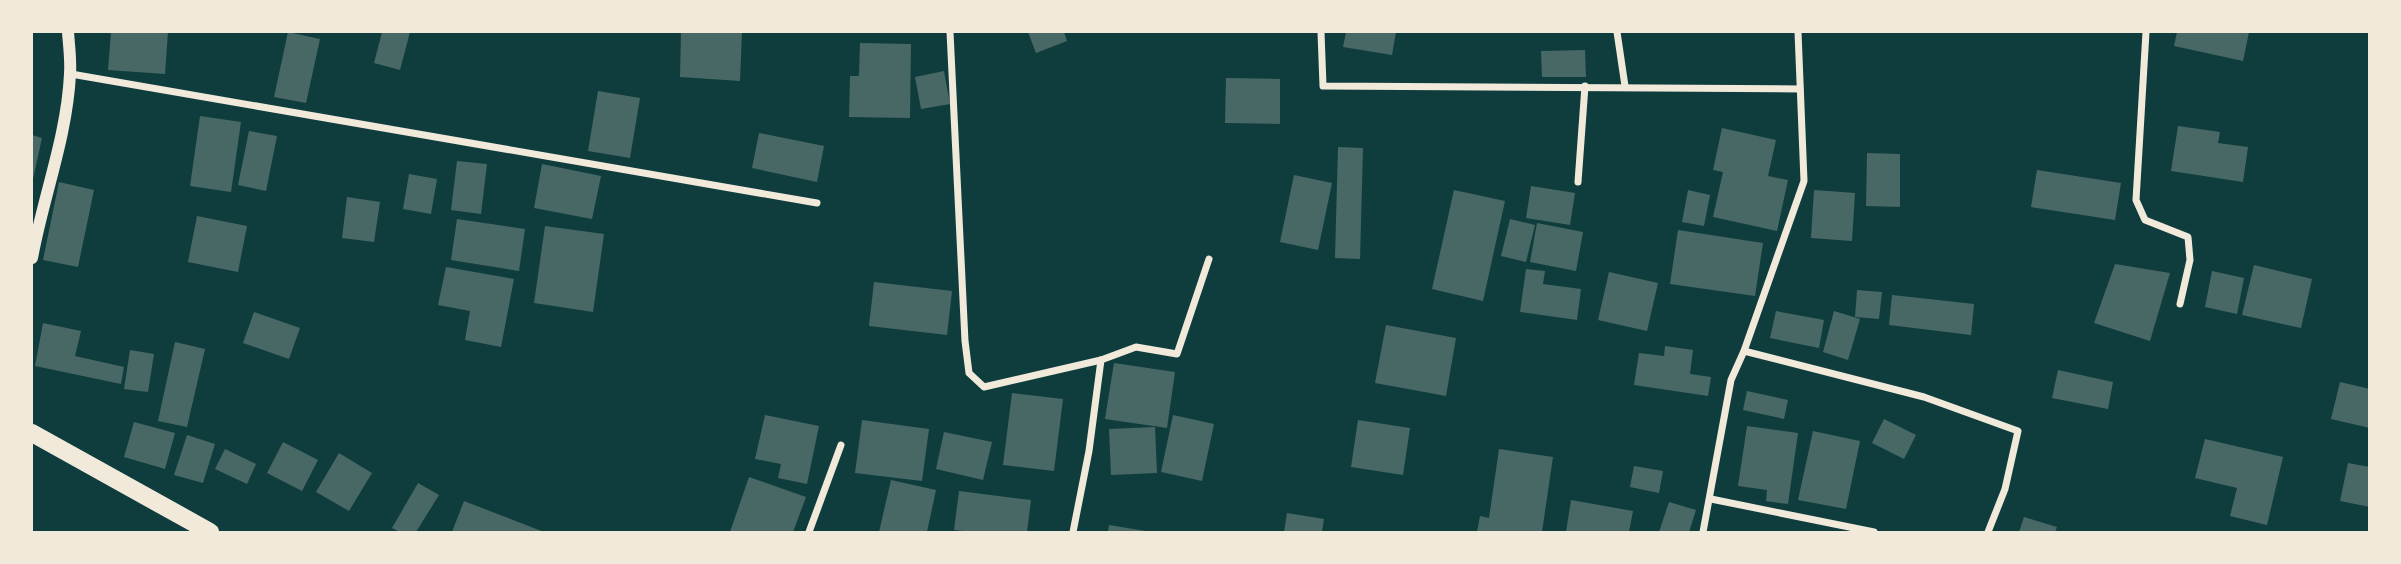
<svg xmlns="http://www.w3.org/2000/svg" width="2401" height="564" viewBox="0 0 2401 564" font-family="Lato,sans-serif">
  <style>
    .building { fill: #486865 }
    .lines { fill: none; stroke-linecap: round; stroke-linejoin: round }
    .minor { stroke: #f1e9da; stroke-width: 7 }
    .tertiary { stroke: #f1e9da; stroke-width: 12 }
    .primary { stroke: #f1e9da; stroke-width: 18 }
  </style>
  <rect width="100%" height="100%" fill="#0f3d3e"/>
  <g class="building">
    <polygon points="111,32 168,32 165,74 108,70"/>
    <polygon points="288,32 320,39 306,103 274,97"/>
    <polygon points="382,32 410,32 400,70 374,63"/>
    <polygon points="681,32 742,32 740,81 680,77"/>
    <polygon points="1028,32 1064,32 1067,41 1036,53"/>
    <polygon points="1346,32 1396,32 1392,55 1343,47"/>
    <polygon points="2177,32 2249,32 2243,61 2174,46"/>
    <polygon points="860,43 911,44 910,118 849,117 850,76 859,76"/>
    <polygon points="1585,50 1586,77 1542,77 1541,51"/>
    <polygon points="944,71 950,104 921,109 915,77"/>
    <polygon points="1226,78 1280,79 1280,124 1225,123"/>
    <polygon points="598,91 640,98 630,158 588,151"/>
    <polygon points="200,116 241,122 231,192 190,186"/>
    <polygon points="2178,126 2220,132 2218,143 2248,147 2243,182 2171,171"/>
    <polygon points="1722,128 1776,140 1768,176 1788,180 1777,231 1713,217 1723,172 1713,170"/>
    <polygon points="249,131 277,136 266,191 238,185"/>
    <polygon points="759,133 824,146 817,182 752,168"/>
    <polygon points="32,135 42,138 33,179 32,179"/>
    <polygon points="1338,147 1363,148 1360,259 1335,258"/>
    <polygon points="1867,153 1900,154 1900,207 1866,206"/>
    <polygon points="457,161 487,164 481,214 451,210"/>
    <polygon points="542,164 601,176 592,219 534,208"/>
    <polygon points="2037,170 2121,183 2115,220 2031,207"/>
    <polygon points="409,174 437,179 431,214 403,209"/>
    <polygon points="1294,175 1332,183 1318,250 1280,242"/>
    <polygon points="59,182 94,190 78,267 43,260"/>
    <polygon points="1531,186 1575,193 1570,225 1526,218"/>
    <polygon points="1454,190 1505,201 1483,301 1432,289"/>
    <polygon points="1688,190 1710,195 1704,226 1682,222"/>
    <polygon points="1814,190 1855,193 1852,241 1811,238"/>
    <polygon points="347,197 380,202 374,242 342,238"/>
    <polygon points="197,216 247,226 238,272 188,262"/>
    <polygon points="457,219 525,229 519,271 451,260"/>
    <polygon points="1510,219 1535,225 1526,262 1501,256"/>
    <polygon points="1537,223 1583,232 1576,271 1530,262"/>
    <polygon points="545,226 604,234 593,312 534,303"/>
    <polygon points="1678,230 1763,243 1755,296 1670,284"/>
    <polygon points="2115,264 2170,273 2150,341 2094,323"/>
    <polygon points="2254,265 2312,279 2301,328 2242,315"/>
    <polygon points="446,267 514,279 501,347 465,340 470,311 438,305"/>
    <polygon points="1526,269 1545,271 1543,284 1581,289 1577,320 1520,312"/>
    <polygon points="2212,271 2244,278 2237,314 2205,307"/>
    <polygon points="1609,272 1658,283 1647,331 1598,320"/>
    <polygon points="874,282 952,291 947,335 869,326"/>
    <polygon points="1857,290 1882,292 1879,319 1855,317"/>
    <polygon points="1892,295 1974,304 1971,335 1889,325"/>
    <polygon points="1776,311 1824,320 1819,348 1770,338"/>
    <polygon points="1834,311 1860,319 1848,360 1823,352"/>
    <polygon points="254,312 300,328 289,359 243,343"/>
    <polygon points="43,323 81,331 75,356 124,367 121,384 35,366"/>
    <polygon points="1386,325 1456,338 1446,396 1375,383"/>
    <polygon points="175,342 205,349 187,427 158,421"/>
    <polygon points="1665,346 1693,350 1690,374 1711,377 1708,396 1634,385 1639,353 1664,356"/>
    <polygon points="130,350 154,354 148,392 124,389"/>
    <polygon points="1114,363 1175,372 1167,428 1105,419"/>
    <polygon points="2058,370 2113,382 2108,409 2052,398"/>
    <polygon points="2340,382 2370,389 2370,428 2331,419"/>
    <polygon points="1747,391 1788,400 1784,419 1743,410"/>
    <polygon points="1012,393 1063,399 1054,471 1003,465"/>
    <polygon points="765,415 819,426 807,484 778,478 781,464 755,459"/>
    <polygon points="1173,415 1214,424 1202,481 1161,472"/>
    <polygon points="1884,419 1916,435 1904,459 1872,443"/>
    <polygon points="862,420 929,429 922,481 855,473"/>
    <polygon points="1358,420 1410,428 1403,475 1351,467"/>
    <polygon points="134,422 175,433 165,469 124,457"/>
    <polygon points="1747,426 1798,433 1788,504 1766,501 1767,490 1738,486"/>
    <polygon points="1155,427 1157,473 1111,475 1109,429"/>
    <polygon points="1813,431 1860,441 1846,509 1798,500"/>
    <polygon points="944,432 992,442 983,480 936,469"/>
    <polygon points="187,435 215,444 203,483 174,475"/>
    <polygon points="2205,439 2283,457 2267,525 2230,516 2237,488 2195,478"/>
    <polygon points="283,442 318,460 302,491 267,473"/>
    <polygon points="225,449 256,464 247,484 215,469"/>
    <polygon points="1499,449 1553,457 1542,532 1477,532 1480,516 1489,518"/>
    <polygon points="339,453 372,473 349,511 316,492"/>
    <polygon points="2348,463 2370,467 2370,507 2340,501"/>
    <polygon points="1634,466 1663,471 1659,493 1630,487"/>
    <polygon points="749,477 806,497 793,532 730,532"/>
    <polygon points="891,480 936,490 927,532 879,532"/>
    <polygon points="418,483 439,495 416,532 400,532 392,528"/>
    <polygon points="959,491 1031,500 1027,532 973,532 954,530"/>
    <polygon points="1571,500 1633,511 1629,532 1566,532"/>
    <polygon points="464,501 544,532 452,532"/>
    <polygon points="1669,502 1696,510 1689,532 1659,532"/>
    <polygon points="1287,513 1324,519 1322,532 1284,532"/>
    <polygon points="2024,517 2057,527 2055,532 2019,532"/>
    <polygon points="1109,525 1146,531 1145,532 1108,532"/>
  </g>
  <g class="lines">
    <g class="minor">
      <polyline points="950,32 965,341 969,373 984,387 1101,360 1136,347 1177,354 1209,259"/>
      <polyline points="1321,32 1323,86 1800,89"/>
      <polyline points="1617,32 1625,86"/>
      <polyline points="2146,32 2136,200 2145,220 2188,237 2190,260 2180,304"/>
      <polyline points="71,74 817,203"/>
      <polyline points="1578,182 1585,86"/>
      <polyline points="1744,351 1924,397 2018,431 2005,489 1988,532"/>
      <polyline points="1711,499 1874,532"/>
      <polyline points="809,532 841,445"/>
      <polyline points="1073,532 1089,451 1101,360"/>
      <polyline points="1703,532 1731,380 1744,351 1804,181 1798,32"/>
    </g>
    <path class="tertiary" d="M32,258C43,197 67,137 70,74C71,60 69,46 68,32"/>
    <polyline class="primary" points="32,433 210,532"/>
  </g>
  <rect width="2401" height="564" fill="none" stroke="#f1e9da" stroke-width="66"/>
</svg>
